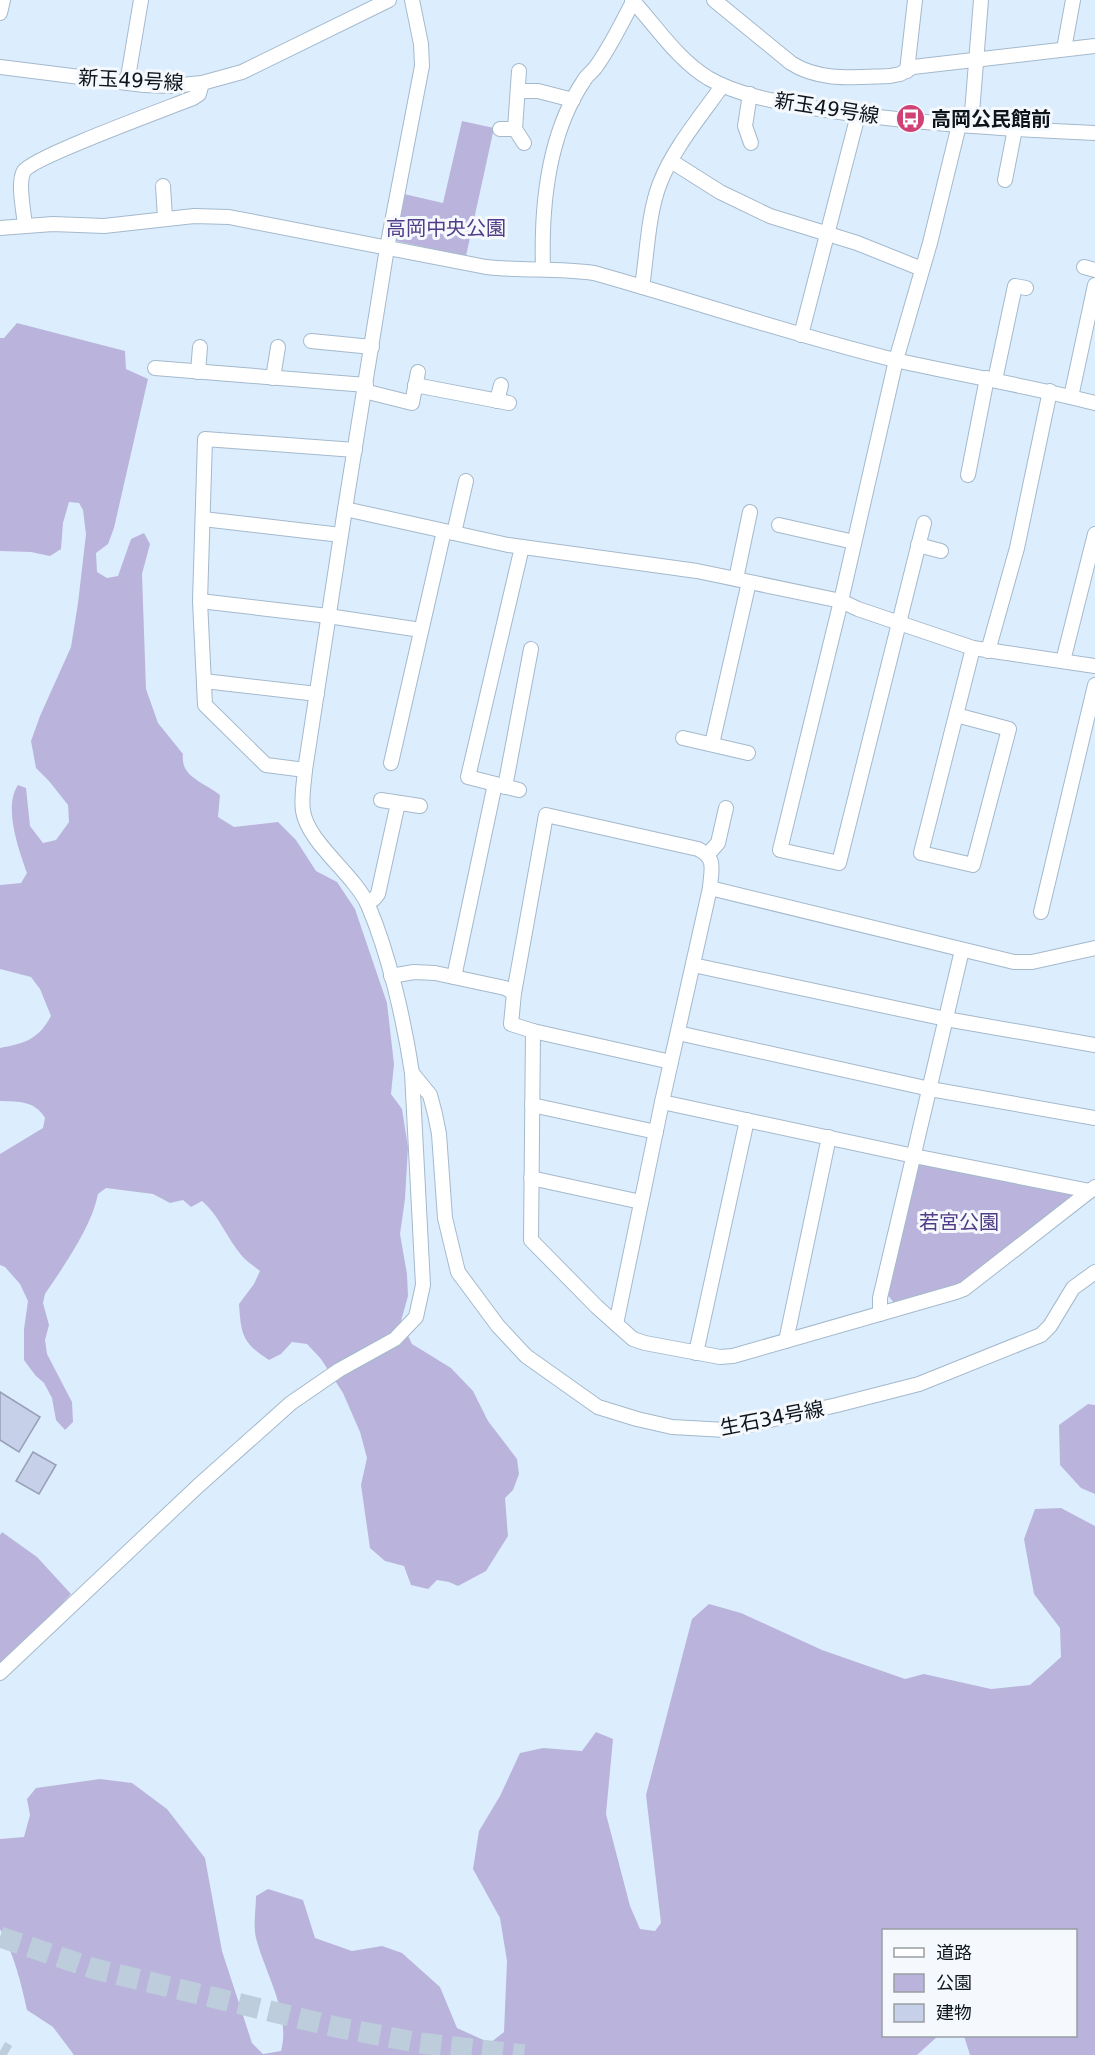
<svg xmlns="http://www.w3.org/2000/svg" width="1095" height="2055" viewBox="0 0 1095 2055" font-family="'DejaVu Sans','Noto Sans JP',sans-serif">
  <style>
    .green { fill: #bab4dc }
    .building { fill: #c7d0e9; stroke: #97a0b8; stroke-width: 1.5 }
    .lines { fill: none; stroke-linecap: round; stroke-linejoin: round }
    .primary-tunnel { stroke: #bdcddc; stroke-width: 21; stroke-dasharray: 21 10; stroke-linecap: butt }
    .minor-casing { stroke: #a4b9cc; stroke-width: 16 }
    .minor { stroke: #fff; stroke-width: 14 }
    .labels { text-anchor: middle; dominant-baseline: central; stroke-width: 6; stroke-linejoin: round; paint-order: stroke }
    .street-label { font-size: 20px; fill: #0d151b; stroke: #f5f9fd }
    .poi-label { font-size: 20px; font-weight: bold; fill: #0d151b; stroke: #f5f9fd; text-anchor: start }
    .park-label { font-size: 20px; fill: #503c87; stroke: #f5f9fd }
  </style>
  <rect width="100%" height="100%" fill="#dceefe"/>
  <g class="green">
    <polygon points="462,121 494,128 466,256 396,241 404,194 443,203"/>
    <path d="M17,323L125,351L126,369L148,379L114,528L108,544L96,553L97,572L107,578L118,576L131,539L144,533L150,544L142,574L146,689L158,723L183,754C180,777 204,782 220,795L218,817L234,827L278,822L296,840L316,871L337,882L355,909L387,1003L394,1064L391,1094L402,1109L408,1147L405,1199L400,1234L407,1274L408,1296L401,1321L412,1344L451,1368L473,1391L488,1421L517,1459L519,1474L513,1490L505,1498L508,1536L486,1571L458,1586L449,1582L437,1580L428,1589L411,1585L404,1566L385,1561L370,1548L361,1485L367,1458L360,1432L343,1393L321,1359L307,1344L292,1342L281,1354L269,1360C242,1343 241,1334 239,1304L254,1284L260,1271C254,1266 247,1262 242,1256C227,1239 219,1215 202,1201L191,1207L183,1200L170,1203L153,1194L106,1188L98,1194C92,1226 64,1266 45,1294L43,1303L49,1325L45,1340L47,1354L72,1402L73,1422L65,1430L56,1420L52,1398L44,1383L35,1375L24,1360V1329L28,1301L20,1284L5,1267L0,1265V1154L43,1128L45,1118C34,1100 19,1102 0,1101V1048C25,1043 38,1040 51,1016L40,989L31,977L0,969V885L21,883L27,873C19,850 3,807 18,785L26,788L30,826L43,843L56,840L69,822L68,805L49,781L36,768L31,741L40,716L71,647L78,603L86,534L83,510L79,503L69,502L63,523L61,549L50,556L31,552L0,551V338H4Z"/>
    <polygon points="919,1160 1080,1193 958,1286 894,1303 887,1294"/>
    <polygon points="1088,1404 1095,1405 1095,1494 1081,1488 1060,1465 1059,1425"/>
    <path d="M1061,1508L1095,1526V2055H970L964,2036H1076V1930H884V2036H938L917,2055H74L53,2027L27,2010C21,1983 14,1954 0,1929V1839L24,1837L30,1815L27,1799L36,1788L100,1779L132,1783L167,1809L205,1858L222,1951L252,2043L263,2054L281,2051C291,2014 265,1973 256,1938C253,1925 256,1909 256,1896L268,1889L303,1900L315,1938L352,1951L382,1946L402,1953L440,1987L457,2028L490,2043L504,2032L507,1961L500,1918L473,1869L479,1831L500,1796L520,1753L543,1748L582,1751L596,1732L613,1739L606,1814L630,1906L640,1929L655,1931L661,1923L646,1795L692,1619L709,1604L741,1613L822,1650L905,1679L924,1674L991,1689L1030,1685L1061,1657L1060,1628L1034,1594L1024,1539L1035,1509Z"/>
    <polygon points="2,1532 37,1557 71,1594 28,1640 0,1664 0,1535"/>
  </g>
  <g class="building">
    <polygon points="0,1392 40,1417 19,1452 0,1440"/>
    <polygon points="33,1452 56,1465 39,1494 16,1481"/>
  </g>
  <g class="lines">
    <g class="primary-tunnel">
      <polyline points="0,1937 95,1969 336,2027 420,2043 524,2055"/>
      <polyline points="0,2051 7,2055"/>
    </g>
    <defs>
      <g id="minor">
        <path d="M632,0C656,26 677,59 708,78C739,96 779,102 813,108C906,123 1001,129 1095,133"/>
        <path d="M714,0L791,63C820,82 857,77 890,76L900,74L913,67L1095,46"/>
        <polyline points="0,13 3,0"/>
        <polyline points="1064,49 1073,0"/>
        <polyline points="0,67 144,85 171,86 202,83 242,72 389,0"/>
        <polyline points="907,71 915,0"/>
        <polyline points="127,83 141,0"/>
        <polyline points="518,91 538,91 573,100"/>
        <polyline points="750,94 745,126 751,143"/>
        <polyline points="971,125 981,0"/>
        <polyline points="500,129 515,129 524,143"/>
        <polyline points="515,129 519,71"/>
        <polyline points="671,161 720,192 770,216 857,243 922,269"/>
        <polyline points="1005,180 1015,129"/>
        <polyline points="163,186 165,218"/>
        <path d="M25,226C24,212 17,182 24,171C33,157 168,108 193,98L199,94L202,83"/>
        <path d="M0,228L53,224L104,226L194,216L229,217L486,267C522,271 557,268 594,273C694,301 793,335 895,360C962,375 1029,386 1095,403"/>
        <polyline points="1084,267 1095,270"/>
        <path d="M543,268C541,206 548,135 583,82C586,76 591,73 595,68C610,48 622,22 634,0"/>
        <path d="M642,287C647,255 648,213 660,183C673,149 701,116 722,86"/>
        <polyline points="801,335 858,115"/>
        <polyline points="311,341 372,347"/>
        <polyline points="155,368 366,385"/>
        <polyline points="198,372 200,347"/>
        <polyline points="273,378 278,347"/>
        <polyline points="995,380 1015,286 1026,288"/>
        <polyline points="415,385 509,403"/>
        <polyline points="364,391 412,403 418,372"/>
        <polyline points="1071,397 1095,285"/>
        <polyline points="497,401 501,385"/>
        <polyline points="968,475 987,378"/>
        <polyline points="345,509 508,545 697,571 841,601 858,609 973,648 1095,666"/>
        <polyline points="203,519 341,535"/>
        <polyline points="924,523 839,863 780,850 841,601 896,360 930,243 959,125"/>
        <polyline points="779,525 854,542"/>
        <polyline points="454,533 466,481"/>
        <polyline points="918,545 941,551"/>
        <polyline points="736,579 750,512"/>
        <polyline points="200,601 328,616 421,630"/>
        <polyline points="988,651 1017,548 1050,391"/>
        <polyline points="1063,661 1095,534"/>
        <polyline points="204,681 317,694"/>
        <polyline points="956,715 1009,729 973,865 921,853 973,648"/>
        <polyline points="683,738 748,753"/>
        <polyline points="712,744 749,582"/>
        <polyline points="391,763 444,531"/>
        <polyline points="305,770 266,765 205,705 200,601 205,439 355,450"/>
        <polyline points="505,787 531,649"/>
        <polyline points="519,790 468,777 522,547"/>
        <polyline points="381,800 420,806"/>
        <polyline points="708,854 718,843 726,808"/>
        <polyline points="367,903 374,899 378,894 398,803"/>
        <polyline points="1041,912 1095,685"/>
        <path d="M1095,948L1032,962H1014L710,888C711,870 717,858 698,849L546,815L514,993L511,1024L533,1031L531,1240L597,1307L633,1339L645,1343L720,1357L733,1356L956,1292L964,1289L1095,1187"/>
        <polyline points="693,965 946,1019 1095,1045"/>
        <polyline points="391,976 414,972 435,973 505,988 514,993"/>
        <polyline points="454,977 495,784"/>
        <polyline points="533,1031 671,1062"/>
        <polyline points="678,1033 930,1089 1095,1118"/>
        <polyline points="412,1073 430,1095 435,1114 439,1134 445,1218 458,1272 498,1326 526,1356 598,1407 637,1419 672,1427 726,1430 837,1405 919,1384 1041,1335 1050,1326 1073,1288 1095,1272"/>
        <polyline points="662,1102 914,1156 1090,1191"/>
        <polyline points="532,1105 656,1132"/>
        <polyline points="531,1178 641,1202"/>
        <polyline points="880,1314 880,1298 962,950"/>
        <polyline points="616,1324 662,1102 710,888"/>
        <polyline points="786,1341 829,1137"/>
        <polyline points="696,1353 747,1120"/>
        <path d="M0,1673L198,1486L291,1403L339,1370L395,1339L416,1317L423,1285L412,1073C404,1020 389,954 368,905C354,874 308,843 303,811C301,798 304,783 305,770L345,509L387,248L422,66L421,44L412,0"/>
      </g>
    </defs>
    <use href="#minor" class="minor-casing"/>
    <use href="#minor" class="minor"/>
  </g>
  <defs>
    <symbol id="bus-disc" viewBox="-11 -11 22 22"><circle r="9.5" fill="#cf4273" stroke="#f5f9fd"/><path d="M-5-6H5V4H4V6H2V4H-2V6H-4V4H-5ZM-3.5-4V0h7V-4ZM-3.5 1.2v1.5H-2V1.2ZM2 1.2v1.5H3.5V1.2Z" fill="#fff"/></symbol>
  </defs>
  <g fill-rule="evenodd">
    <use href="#bus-disc" x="894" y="102" width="33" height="33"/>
  </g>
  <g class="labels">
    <g class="street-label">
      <text transform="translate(131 80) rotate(3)">新玉49号線</text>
      <text transform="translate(827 108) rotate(9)">新玉49号線</text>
      <text transform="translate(772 1418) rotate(-11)">生石34号線</text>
    </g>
    <g class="poi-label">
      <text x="931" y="119">高岡公民館前</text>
    </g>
    <g class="park-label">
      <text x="446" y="228">高岡中央公園</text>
      <text x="959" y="1222">若宮公園</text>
    </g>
  </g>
  <rect x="882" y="1929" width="195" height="108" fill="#f5f9fd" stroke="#989ea3" stroke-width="1.5"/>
  <rect x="894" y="1948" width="30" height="9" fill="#ffffff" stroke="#989ea3" stroke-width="1.5"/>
  <text x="936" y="1959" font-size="18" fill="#0d151b">道路</text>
  <rect x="894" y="1974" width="30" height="18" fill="#bab4dc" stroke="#989ea3" stroke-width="1.5"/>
  <text x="936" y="1989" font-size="18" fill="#0d151b">公園</text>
  <rect x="894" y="2004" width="30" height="18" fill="#c7d0e9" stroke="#989ea3" stroke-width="1.5"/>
  <text x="936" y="2019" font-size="18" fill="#0d151b">建物</text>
</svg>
